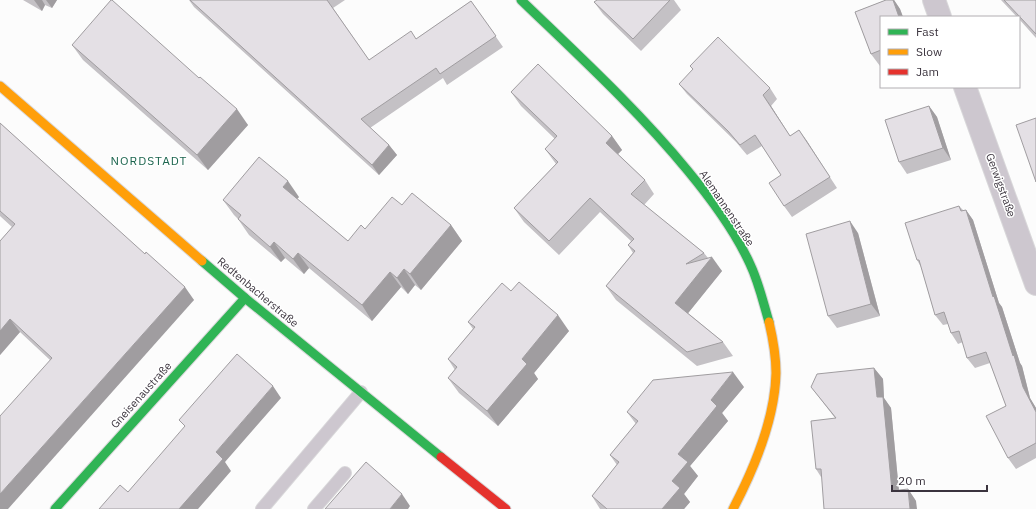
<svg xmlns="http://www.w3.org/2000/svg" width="1036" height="509" viewBox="0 0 1036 509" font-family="'IBM Plex Sans',sans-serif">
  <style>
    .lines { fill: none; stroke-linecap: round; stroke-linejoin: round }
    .lane-casing { stroke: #d9d8da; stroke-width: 14 }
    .street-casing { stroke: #d9d8da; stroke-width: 24 }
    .fast-casing { stroke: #d9d8da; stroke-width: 11 }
    .slow-casing { stroke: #d9d8da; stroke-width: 11 }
    .jam-casing { stroke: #d9d8da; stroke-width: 11 }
    .lane { stroke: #cdc7cf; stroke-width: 12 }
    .street { stroke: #cdc7cf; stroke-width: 22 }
    .fast { stroke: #30b455; stroke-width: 9 }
    .slow { stroke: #ff9f0a; stroke-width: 9 }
    .jam { stroke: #e5322d; stroke-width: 9 }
    .wall { fill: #c4c1c5 }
    .shaded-wall { fill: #a09da0 }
    .building { fill: #e4e0e5; stroke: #a09da0 }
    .labels { text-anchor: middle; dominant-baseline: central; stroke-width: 3; stroke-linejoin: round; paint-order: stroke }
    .street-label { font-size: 11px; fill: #3b343e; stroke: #fff }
    .neighbourhood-label { font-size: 12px; letter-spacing: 1px; fill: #1c654e; stroke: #fff }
  </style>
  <rect width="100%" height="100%" fill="#fcfcfc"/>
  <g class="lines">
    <defs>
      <g id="lane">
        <polyline points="262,509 361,392"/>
        <polyline points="314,509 345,473"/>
      </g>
      <g id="street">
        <polyline points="934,0 940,17"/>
        <polyline points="965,87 1036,284"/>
      </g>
      <g id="fast">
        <path d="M521,0C578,55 637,109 688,171C712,200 735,231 750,264C759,283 763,302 769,322"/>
        <polyline points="202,261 245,298 441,457"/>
        <polyline points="55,509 245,298"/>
      </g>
      <g id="slow">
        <polyline points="0,86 202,261"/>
        <path d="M733,509C754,469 775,418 776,373C776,356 773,339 769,322"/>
      </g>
      <polyline id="jam" points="441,457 506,509"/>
    </defs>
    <use href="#lane" class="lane-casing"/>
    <use href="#street" class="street-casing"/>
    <use href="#fast" class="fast-casing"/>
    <use href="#slow" class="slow-casing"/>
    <use href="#jam" class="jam-casing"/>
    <use href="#lane" class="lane"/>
    <use href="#street" class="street"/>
    <use href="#fast" class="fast"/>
    <use href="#slow" class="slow"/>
    <use href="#jam" class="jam"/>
  </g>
  <g class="wall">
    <polygon points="23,0 57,0 52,8 45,5 42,11"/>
    <polygon points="189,0 345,0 333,8 369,60 416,39 471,1 503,47 447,85 443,78 370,128 389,145 397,155 379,175 194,7"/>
    <polygon points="597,0 674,0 681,10 641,51 603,14 594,2"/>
    <polygon points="886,0 894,0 900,9 903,17 881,17 881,65 880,66 871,54 855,12"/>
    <polygon points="1001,0 1036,0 1036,38 1019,19 1019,17 1017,17"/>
    <polygon points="72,45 199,78 248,125 208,170 83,60"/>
    <polygon points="690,66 770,88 777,99 771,106 790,136 799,130 837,188 792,217 784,206 781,175 762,146 747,155 736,142 687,94 679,84 693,70"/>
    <polygon points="511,92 612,136 622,150 618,154 645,180 654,194 644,205 704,253 708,258 722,271 688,313 723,342 733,356 697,366 616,300 606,286 633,253 628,245 631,241 600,212 559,255 524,222 514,208 556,164 545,149 555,139 521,106"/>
    <polygon points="929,106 937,117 951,160 907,174 899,162"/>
    <polygon points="0,123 194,300 50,360 20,332 0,355 0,241 12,227 0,216"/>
    <polygon points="299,197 297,199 348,241 402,205 451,225 462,241 421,290 415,285 408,294 401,287 372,321 309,268 304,274 285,258 281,262 249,235 238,219 234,215 223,200"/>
    <polygon points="959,206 963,210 966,210 973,220 999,303 1002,307 1020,363 1022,366 1030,398 1036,408 1036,458 1016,469 1008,458 1006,406 990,363 975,368 967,358 963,342 958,344 951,333 948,324 943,325 935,315 921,267 917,260"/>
    <polygon points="858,233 880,316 837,328 828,316"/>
    <polygon points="511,291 569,331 534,373 538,379 498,426 459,393 448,378 455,370 448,359 473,329 468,322"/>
    <polygon points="874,368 883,379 884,398 891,408 899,490 908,489 916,501 821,477 816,469 835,418 811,387"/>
    <polygon points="744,387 722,413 728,421 690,466 698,476 684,494 690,502 684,509 600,509 592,496 617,465 610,455 636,424 627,412"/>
  </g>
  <g class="shaded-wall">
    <polygon points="34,0 42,0 45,5 42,11"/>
    <polygon points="46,0 57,0 52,8"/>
    <polygon points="893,0 894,0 900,9 903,17 899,17"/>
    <polygon points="763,95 771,106 797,147 790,136"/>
    <polygon points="929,106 937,117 951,160 943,148"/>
    <polygon points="237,109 248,125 208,170 197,155"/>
    <polygon points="799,130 807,141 837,188 830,177"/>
    <polygon points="612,136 622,150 615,157 606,143"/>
    <polygon points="389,145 397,155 379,175 372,165"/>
    <polygon points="288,181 299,197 294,202 283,187"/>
    <polygon points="966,210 973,220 999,303 1002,307 1020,363 1022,366 1030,398 1036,408 1036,412 1023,387 1013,356 993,297"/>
    <polygon points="850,221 858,233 880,316 871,304"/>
    <polygon points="451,225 462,241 421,290 410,274"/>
    <polygon points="274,242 285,258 281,262 270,247"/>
    <polygon points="298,253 309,268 304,274 293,259"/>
    <polygon points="712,257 722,271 685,317 675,303"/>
    <polygon points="404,269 415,285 408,294 397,278"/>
    <polygon points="390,272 401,287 372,321 362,305"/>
    <polygon points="185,287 194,300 8,509 0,509 0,494"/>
    <polygon points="558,315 569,331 534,373 538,379 498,426 487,411 522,359"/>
    <polygon points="10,319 20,332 0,355 0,331"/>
    <polygon points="874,368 883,379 884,398 891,408 900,502 892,491 877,397"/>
    <polygon points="733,372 744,387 722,413 728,421 690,466 698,476 684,494 690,502 684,509 662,509 678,454 711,400"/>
    <polygon points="273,386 281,398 225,462 231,471 198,509 179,509 216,452"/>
    <polygon points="908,489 916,501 917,509 910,509"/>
    <polygon points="402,494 410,506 408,509 390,509"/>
  </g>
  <g class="building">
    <polygon points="111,0 112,0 199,78 200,77 237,109 197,155 72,45"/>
    <polygon points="190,0 327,0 369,60 411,31 416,39 471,1 496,36 440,74 436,68 361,119 389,145 372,165"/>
    <polygon points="597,0 670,0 633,39 594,2"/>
    <polygon points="886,0 893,0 899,17 881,17 881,50 871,54 855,12"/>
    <polygon points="1004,0 1036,0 1036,34"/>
    <polygon points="718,37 770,88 763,95 790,136 799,130 830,177 784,206 769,183 781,175 755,135 740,145 728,131 679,84 693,69 690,66"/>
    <polygon points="538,64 612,136 606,143 645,180 631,194 704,253 686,264 712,257 675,303 723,342 687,352 606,286 635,251 628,245 634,239 590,198 549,241 514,208 558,162 545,149 557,136 511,92"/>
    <polygon points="929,106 943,148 899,162 885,120"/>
    <polygon points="1036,118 1036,182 1016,125"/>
    <polygon points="0,123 145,254 146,252 185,287 0,494 0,416 52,358 10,319 0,331 0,241 15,224 0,211"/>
    <polygon points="259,157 288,181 283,187 348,241 361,225 365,229 392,197 402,205 412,193 451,225 410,274 404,269 397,278 390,272 362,305 298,253 293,259 274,242 270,247 238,219 241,215 223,200"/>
    <polygon points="959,206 961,211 966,210 993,297 994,296 1013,356 1014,355 1023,387 1036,412 1036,443 1008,458 986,416 1006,406 986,352 967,358 959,331 951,333 944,312 935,315 919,260 917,260 905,223"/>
    <polygon points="850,221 871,304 828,316 806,234"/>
    <polygon points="519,282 558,315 522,359 527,364 487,411 448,378 457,367 448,359 475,327 468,322 502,283 511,291"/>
    <polygon points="237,354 273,386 216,452 223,459 179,509 99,509 120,485 128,492 185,426 179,420"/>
    <polygon points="874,368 877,397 883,397 892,491 908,489 910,509 824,509 821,469 816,469 811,421 836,418 811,387 817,374"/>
    <polygon points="733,372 711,400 717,406 678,454 688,462 672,481 680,488 662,509 607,509 592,496 619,462 610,455 638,421 627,412 653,380"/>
    <polygon points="366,462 402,494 390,509 325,509"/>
  </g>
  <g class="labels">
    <g class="street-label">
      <text transform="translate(1001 185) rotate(70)">Gerwigstraße</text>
      <text transform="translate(727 208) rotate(56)">Alemannenstraße</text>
      <text transform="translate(258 292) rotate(40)">Redtenbacherstraße</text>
      <text transform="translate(141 395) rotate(-48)">Gneisenaustraße</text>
    </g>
    <g class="neighbourhood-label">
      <text x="149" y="160">NORDSTADT</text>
    </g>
  </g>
  <rect x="880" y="16" width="140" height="72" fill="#ffffff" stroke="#b1aeb2"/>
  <rect x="888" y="29" width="20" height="6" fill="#30b455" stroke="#b1aeb2"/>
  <text x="916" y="36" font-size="12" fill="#3b343e">Fast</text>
  <rect x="888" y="49" width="20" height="6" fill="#ff9f0a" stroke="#b1aeb2"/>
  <text x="916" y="56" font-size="12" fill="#3b343e">Slow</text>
  <rect x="888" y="69" width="20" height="6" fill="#e5322d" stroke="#b1aeb2"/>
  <text x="916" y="76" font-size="12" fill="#3b343e">Jam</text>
  <path d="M892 485v6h95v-6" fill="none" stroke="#3b343e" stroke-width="2"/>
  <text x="898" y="485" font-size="12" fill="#3b343e" stroke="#ffffff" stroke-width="3" paint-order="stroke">20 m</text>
</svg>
